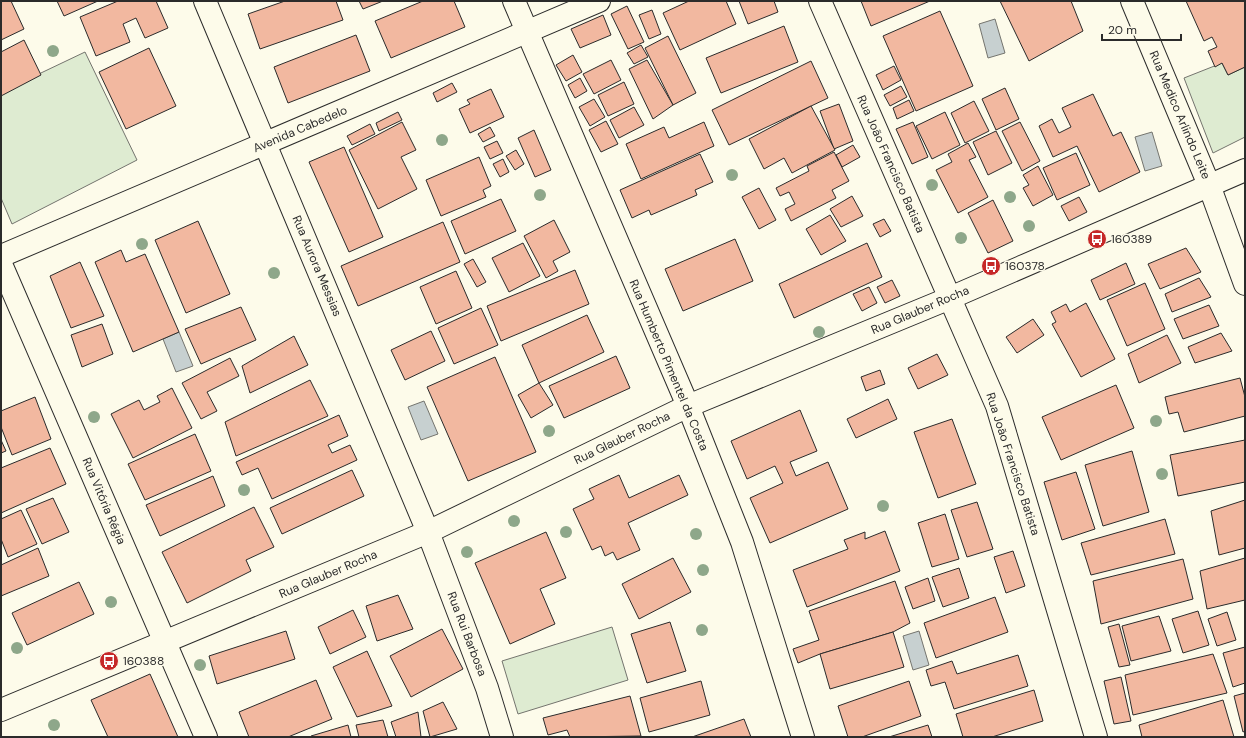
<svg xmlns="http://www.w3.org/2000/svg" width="1246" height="738" viewBox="0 0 1246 738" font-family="'DM Sans',sans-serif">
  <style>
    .green { fill: #deebd1; stroke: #74746e }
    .water { fill: #c7d0d0; stroke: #74746e }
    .building { fill: #f2b8a0; stroke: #2b2b2b }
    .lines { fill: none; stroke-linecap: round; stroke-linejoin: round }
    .minor-casing { stroke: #2b2b2b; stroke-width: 24 }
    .minor { stroke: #fdfbea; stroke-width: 22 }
    .tree { fill: #8ea78a }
    .labels { text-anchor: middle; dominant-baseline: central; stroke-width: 3; stroke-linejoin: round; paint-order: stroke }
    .street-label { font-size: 12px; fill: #2b2b2b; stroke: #fdfbea }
    .poi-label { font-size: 12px; fill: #2b2b2b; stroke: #fdfbea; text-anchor: start }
  </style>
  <rect width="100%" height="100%" fill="#fdfbea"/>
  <g class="green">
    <polygon points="85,52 137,160 12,224 1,198 1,92"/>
    <polygon points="1222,63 1228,75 1245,67 1245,137 1213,153 1184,78"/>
    <polygon points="612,627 628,680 518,714 502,661"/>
  </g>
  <g class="water">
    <polygon points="995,19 1005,53 988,58 979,24"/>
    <polygon points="1152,132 1162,166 1145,171 1135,137"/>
    <polygon points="179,332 193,366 176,372 163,339"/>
    <polygon points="424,401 438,434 421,440 408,407"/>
    <polygon points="919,631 929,665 913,670 903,636"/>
  </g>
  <g class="building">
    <polygon points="1,1 11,1 24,29 1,40"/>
    <polygon points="57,1 98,1 64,16"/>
    <polygon points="118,1 156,1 168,28 145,38 136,18 123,24 130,42 96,56 80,17"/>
    <polygon points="285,1 336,1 343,20 260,49 248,14"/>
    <polygon points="359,1 383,1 363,9"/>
    <polygon points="423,1 454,1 465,27 391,58 375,21"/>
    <polygon points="689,1 726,1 736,24 680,50 663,13"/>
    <polygon points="739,1 774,1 778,12 748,24"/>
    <polygon points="861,1 930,1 871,26"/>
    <polygon points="1000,1 1071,1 1083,31 1029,61"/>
    <polygon points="1186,1 1245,1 1245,67 1228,75 1222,63 1215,67 1208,51 1217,47 1212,37 1204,41"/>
    <polygon points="627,6 644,42 628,49 611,14"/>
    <polygon points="652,10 661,34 649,39 639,15"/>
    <polygon points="940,11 973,86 916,111 883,36"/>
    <polygon points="603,15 611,35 580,48 571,29"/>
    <polygon points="784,26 798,62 721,93 706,58"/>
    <polygon points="356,35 370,71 288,103 274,67"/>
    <polygon points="668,36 696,93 673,105 645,48"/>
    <polygon points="24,40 41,75 1,96 1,52"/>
    <polygon points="641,45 648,57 634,64 627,53"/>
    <polygon points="149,48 176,106 126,129 99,72"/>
    <polygon points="573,55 582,72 566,81 556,65"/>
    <polygon points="611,60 621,80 594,94 583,74"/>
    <polygon points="647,60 673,105 653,119 629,69"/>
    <polygon points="811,61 828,98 729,145 712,110"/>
    <polygon points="894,66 901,80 883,90 876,75"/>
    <polygon points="580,78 587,91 575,98 568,85"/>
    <polygon points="624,82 634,104 608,116 598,95"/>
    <polygon points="452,83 457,92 437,102 433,93"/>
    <polygon points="901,86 907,97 890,106 884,95"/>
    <polygon points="1005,88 1019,119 996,130 982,99"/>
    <polygon points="491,89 504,117 470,133 459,109 470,104 467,100"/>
    <polygon points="1093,94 1113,136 1121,132 1140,172 1099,192 1077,146 1053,157 1039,126 1052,119 1059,133 1071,127 1062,108"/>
    <polygon points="594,99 605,117 590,126 579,107"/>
    <polygon points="909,100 914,111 897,119 893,108"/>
    <polygon points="974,101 989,131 965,143 951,113"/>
    <polygon points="839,104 853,141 834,149 820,111"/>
    <polygon points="811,106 835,150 792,173 784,158 764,169 749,139"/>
    <polygon points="634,107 644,125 619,138 610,120"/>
    <polygon points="398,112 402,120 379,131 376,123"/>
    <polygon points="945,112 960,145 932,159 916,126"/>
    <polygon points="606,121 618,144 601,152 589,130"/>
    <polygon points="402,122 416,150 401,157 417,189 378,209 349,150"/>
    <polygon points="704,122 714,146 641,179 626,144 664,127 669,138"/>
    <polygon points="913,122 928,157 912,164 896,129"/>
    <polygon points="1020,122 1040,161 1022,171 1002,131"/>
    <polygon points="370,124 375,134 352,145 347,136"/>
    <polygon points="490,127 495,136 483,142 478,134"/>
    <polygon points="534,130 551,170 535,177 518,138"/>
    <polygon points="996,131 1012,163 988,175 973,142"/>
    <polygon points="497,141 503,153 490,159 484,147"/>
    <polygon points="968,143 976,157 969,160 988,197 958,213 936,170 952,162 948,154"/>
    <polygon points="853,145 860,157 842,167 836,155"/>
    <polygon points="344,147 383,237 349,252 309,162"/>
    <polygon points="516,150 524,164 515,170 506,156"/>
    <polygon points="834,152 849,181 832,190 836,198 791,221 785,209 795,204 789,192 780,196 776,188 809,171 807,166"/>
    <polygon points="1076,153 1090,185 1057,200 1043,168"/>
    <polygon points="700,154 713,182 695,190 697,195 651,215 649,210 632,218 620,190"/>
    <polygon points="479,157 491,186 483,190 486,197 441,216 426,180"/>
    <polygon points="503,159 509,172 500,177 493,164"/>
    <polygon points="1038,166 1053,195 1033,206 1023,188 1029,185 1023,175"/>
    <polygon points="759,188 776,220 759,229 742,197"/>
    <polygon points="852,196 863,216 841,227 830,209"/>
    <polygon points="1079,197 1087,212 1069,221 1061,206"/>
    <polygon points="501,199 516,231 465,254 451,221"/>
    <polygon points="993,200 1013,241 988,253 968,213"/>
    <polygon points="830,215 846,241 821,255 806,229"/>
    <polygon points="884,219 891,231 880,237 873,224"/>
    <polygon points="554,220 570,252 553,261 558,271 546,278 524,236"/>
    <polygon points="198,221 230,294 186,313 155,240"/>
    <polygon points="443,222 460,262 358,306 341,266"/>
    <polygon points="735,239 753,281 683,311 665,269"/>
    <polygon points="523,243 540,276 509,292 492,258"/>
    <polygon points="867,243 882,277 794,318 779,284"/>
    <polygon points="1186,248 1201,272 1160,289 1148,264"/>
    <polygon points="121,250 126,262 145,254 179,332 133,352 95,262"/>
    <polygon points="473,259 486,282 477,287 464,264"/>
    <polygon points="80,262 104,316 71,328 50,276"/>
    <polygon points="1126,263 1135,284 1100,300 1091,280"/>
    <polygon points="575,270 589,304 501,341 487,306"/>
    <polygon points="456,271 472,308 436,324 420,287"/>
    <polygon points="1199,278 1211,297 1172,312 1165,294"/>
    <polygon points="892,280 900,296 885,303 877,287"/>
    <polygon points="1145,283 1165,329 1127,346 1107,300"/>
    <polygon points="869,287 877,303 862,311 853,294"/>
    <polygon points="1086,303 1115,359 1081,377 1052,324 1056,322 1051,312 1066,304 1070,312"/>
    <polygon points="1209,305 1219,326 1183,339 1174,319"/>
    <polygon points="241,307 256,340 201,364 185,329"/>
    <polygon points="481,308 498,345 454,364 438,328"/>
    <polygon points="587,315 604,352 539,383 522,345"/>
    <polygon points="1033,319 1044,335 1017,353 1006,337"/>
    <polygon points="102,324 113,354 82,367 71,335"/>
    <polygon points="431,331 445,361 405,380 391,350"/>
    <polygon points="1221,333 1232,351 1195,363 1188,347"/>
    <polygon points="1167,335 1181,363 1139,383 1128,354"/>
    <polygon points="294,336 308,365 250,393 242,366"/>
    <polygon points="937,354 948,375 918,389 908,368"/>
    <polygon points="616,356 630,388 564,418 549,386"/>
    <polygon points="495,357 536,452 468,481 427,387"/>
    <polygon points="230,358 239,376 207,392 217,411 201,419 182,383"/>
    <polygon points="880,370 885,384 866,391 861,377"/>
    <polygon points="1240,378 1245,397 1245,416 1184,432 1178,412 1169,414 1165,397"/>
    <polygon points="310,380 328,416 236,456 225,422"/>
    <polygon points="539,383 553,405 531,418 518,395"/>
    <polygon points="1116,385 1134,428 1061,460 1042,417"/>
    <polygon points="172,388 192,428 133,458 111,414 139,400 144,410 160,402 157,396"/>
    <polygon points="35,397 51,439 12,455 1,427 1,411"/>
    <polygon points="888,399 897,419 856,438 847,419"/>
    <polygon points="800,410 817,451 790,462 796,476 828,462 848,509 770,543 750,498 783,483 775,466 747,479 731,441"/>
    <polygon points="339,415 348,436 328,445 332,453 350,445 357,460 272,499 258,468 242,475 236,462"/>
    <polygon points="952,419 976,484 938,498 914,432"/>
    <polygon points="195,434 211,471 145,500 128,464"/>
    <polygon points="1,440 6,451 1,453"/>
    <polygon points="1245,440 1245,482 1178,496 1170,455"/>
    <polygon points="50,448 66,484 1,513 1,468"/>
    <polygon points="1132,451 1149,512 1103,526 1085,465"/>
    <polygon points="352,470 364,496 282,534 270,508"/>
    <polygon points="1076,472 1095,529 1062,540 1044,482"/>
    <polygon points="619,475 629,498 679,475 688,495 628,523 640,550 617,560 613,552 605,556 601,546 592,550 573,509 594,499 589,489"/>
    <polygon points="213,476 225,506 160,536 146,505"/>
    <polygon points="53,498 69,532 42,544 26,509"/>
    <polygon points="1245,500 1245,548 1219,555 1211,511"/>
    <polygon points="977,502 993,549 967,557 951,510"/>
    <polygon points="254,507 274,547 246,560 251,571 187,603 162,552"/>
    <polygon points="21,510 37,544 8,557 1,539 1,519"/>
    <polygon points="945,514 959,559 932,567 918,523"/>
    <polygon points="1165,519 1175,554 1091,575 1081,543"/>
    <polygon points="885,531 900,571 807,607 793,570 848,549 844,540 865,532 865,539"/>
    <polygon points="546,532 566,578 540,589 555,624 510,644 475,563"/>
    <polygon points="38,548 49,576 1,596 1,565"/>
    <polygon points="1013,551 1025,586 1006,593 994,557"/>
    <polygon points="673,558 691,592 639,619 622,584"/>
    <polygon points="1245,558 1245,600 1207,609 1200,571"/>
    <polygon points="1183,559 1193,599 1101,624 1093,581"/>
    <polygon points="959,568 969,598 943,607 932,577"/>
    <polygon points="928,578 935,601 913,609 905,587"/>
    <polygon points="895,581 910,623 893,632 820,654 798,663 793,649 819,640 809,611"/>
    <polygon points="79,582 94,614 27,645 12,613"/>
    <polygon points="398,595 413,629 377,641 366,606"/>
    <polygon points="995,597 1008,632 936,658 924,623"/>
    <polygon points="353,610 366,637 330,654 318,627"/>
    <polygon points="1198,611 1209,645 1183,653 1172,619"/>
    <polygon points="1227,612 1236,640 1217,646 1208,619"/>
    <polygon points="1159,616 1171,651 1131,661 1122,626"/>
    <polygon points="670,622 686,671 647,683 631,634"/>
    <polygon points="1119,624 1130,665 1119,667 1108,627"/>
    <polygon points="442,629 463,669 411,697 390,656"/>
    <polygon points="286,631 295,659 217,684 209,656"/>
    <polygon points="893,632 904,667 830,689 820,654"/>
    <polygon points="1245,647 1245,683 1233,687 1223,653"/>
    <polygon points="367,651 392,706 357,717 333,667"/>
    <polygon points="1213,654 1227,693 1133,715 1125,675"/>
    <polygon points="1018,655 1028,686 954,709 945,682 931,686 926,670 952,661 957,674"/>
    <polygon points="150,674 178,737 108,737 91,700"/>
    <polygon points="1121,677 1131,721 1114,724 1104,681"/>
    <polygon points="316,680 332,719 288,737 249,737 239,712"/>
    <polygon points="701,681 710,715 649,732 640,698"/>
    <polygon points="909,681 921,716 862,737 848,737 838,706"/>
    <polygon points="1034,690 1043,721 992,737 963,737 956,714"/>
    <polygon points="1245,693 1245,731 1243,732 1234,696"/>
    <polygon points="630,696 641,736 570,737 567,730 548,735 543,718"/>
    <polygon points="1223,700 1234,737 1142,737 1139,725"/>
    <polygon points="443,702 457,729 430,737 423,711"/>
    <polygon points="418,712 421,737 396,737 391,722"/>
    <polygon points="744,719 751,737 692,737"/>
    <polygon points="383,720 388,737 359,737 356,725"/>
    <polygon points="348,725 351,737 311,737 311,736"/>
    <polygon points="928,725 932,737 889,737"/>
  </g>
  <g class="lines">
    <defs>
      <g id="minor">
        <polyline points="205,1 428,532 487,688 502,737"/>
        <polyline points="514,1 688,406 742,542 803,737"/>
        <polyline points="820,1 997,406 1096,737"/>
        <polyline points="1132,1 1209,185 1245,284"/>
        <polyline points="1,256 599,1"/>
        <polyline points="1,264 206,737"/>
        <polyline points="1,710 428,532 688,406 950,298 1245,170"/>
      </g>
    </defs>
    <use href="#minor" class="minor-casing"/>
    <use href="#minor" class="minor"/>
  </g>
  <g class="tree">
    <circle cx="53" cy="51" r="6"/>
    <circle cx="442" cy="140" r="6"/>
    <circle cx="732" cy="175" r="6"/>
    <circle cx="932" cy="185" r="6"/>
    <circle cx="540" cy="195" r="6"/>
    <circle cx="1010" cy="197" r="6"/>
    <circle cx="1029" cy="226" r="6"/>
    <circle cx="961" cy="238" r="6"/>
    <circle cx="142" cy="244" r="6"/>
    <circle cx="274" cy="273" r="6"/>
    <circle cx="819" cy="332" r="6"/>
    <circle cx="94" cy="417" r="6"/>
    <circle cx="1156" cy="421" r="6"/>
    <circle cx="549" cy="431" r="6"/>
    <circle cx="1162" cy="474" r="6"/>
    <circle cx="244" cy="490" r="6"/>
    <circle cx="883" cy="506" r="6"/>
    <circle cx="514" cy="521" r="6"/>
    <circle cx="566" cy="532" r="6"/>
    <circle cx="696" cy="534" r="6"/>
    <circle cx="467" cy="552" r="6"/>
    <circle cx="703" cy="570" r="6"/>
    <circle cx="111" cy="602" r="6"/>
    <circle cx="702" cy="630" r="6"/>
    <circle cx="17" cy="648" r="6"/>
    <circle cx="200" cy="665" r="6"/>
    <circle cx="54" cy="725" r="6"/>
  </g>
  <defs>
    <symbol id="bus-disc" viewBox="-11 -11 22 22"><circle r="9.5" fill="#c62828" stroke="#fdfbea"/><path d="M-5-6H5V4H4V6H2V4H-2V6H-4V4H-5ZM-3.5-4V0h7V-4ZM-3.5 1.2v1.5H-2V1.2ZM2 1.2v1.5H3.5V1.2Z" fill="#fff"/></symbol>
  </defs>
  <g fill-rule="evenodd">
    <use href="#bus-disc" x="1086" y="228" width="22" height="22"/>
    <use href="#bus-disc" x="980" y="255" width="22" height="22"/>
    <use href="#bus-disc" x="98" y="650" width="22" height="22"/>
  </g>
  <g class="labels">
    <g class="street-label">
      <text transform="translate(1180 115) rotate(67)">Rua Medico Arlindo Leite</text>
      <text transform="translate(300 129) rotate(-23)">Avenida Cabedelo</text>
      <text transform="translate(891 164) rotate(66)">Rua João Francisco Batista</text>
      <text transform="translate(317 266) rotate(67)">Rua Aurora Messias</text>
      <text transform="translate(920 310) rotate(-23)">Rua Glauber Rocha</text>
      <text transform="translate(669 365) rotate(67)">Rua Humberto Pimentel da Costa</text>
      <text transform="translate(622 438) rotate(-26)">Rua Glauber Rocha</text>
      <text transform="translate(1013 464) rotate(72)">Rua João Francisco Batista</text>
      <text transform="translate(104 501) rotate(67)">Rua Vitória Régia</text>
      <text transform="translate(328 574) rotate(-23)">Rua Glauber Rocha</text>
      <text transform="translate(467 634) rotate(69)">Rua Rui Barbosa</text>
    </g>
    <g class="poi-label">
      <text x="1111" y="239">160389</text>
      <text x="1005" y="266">160378</text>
      <text x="123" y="661">160388</text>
    </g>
  </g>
  <rect width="1246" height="738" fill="none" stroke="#2b2b2b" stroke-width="4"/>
  <path d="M1102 34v6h79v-6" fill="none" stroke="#2b2b2b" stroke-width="2"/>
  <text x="1108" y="34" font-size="12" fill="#2b2b2b" stroke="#fdfbea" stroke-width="3" paint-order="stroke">20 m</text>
</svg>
